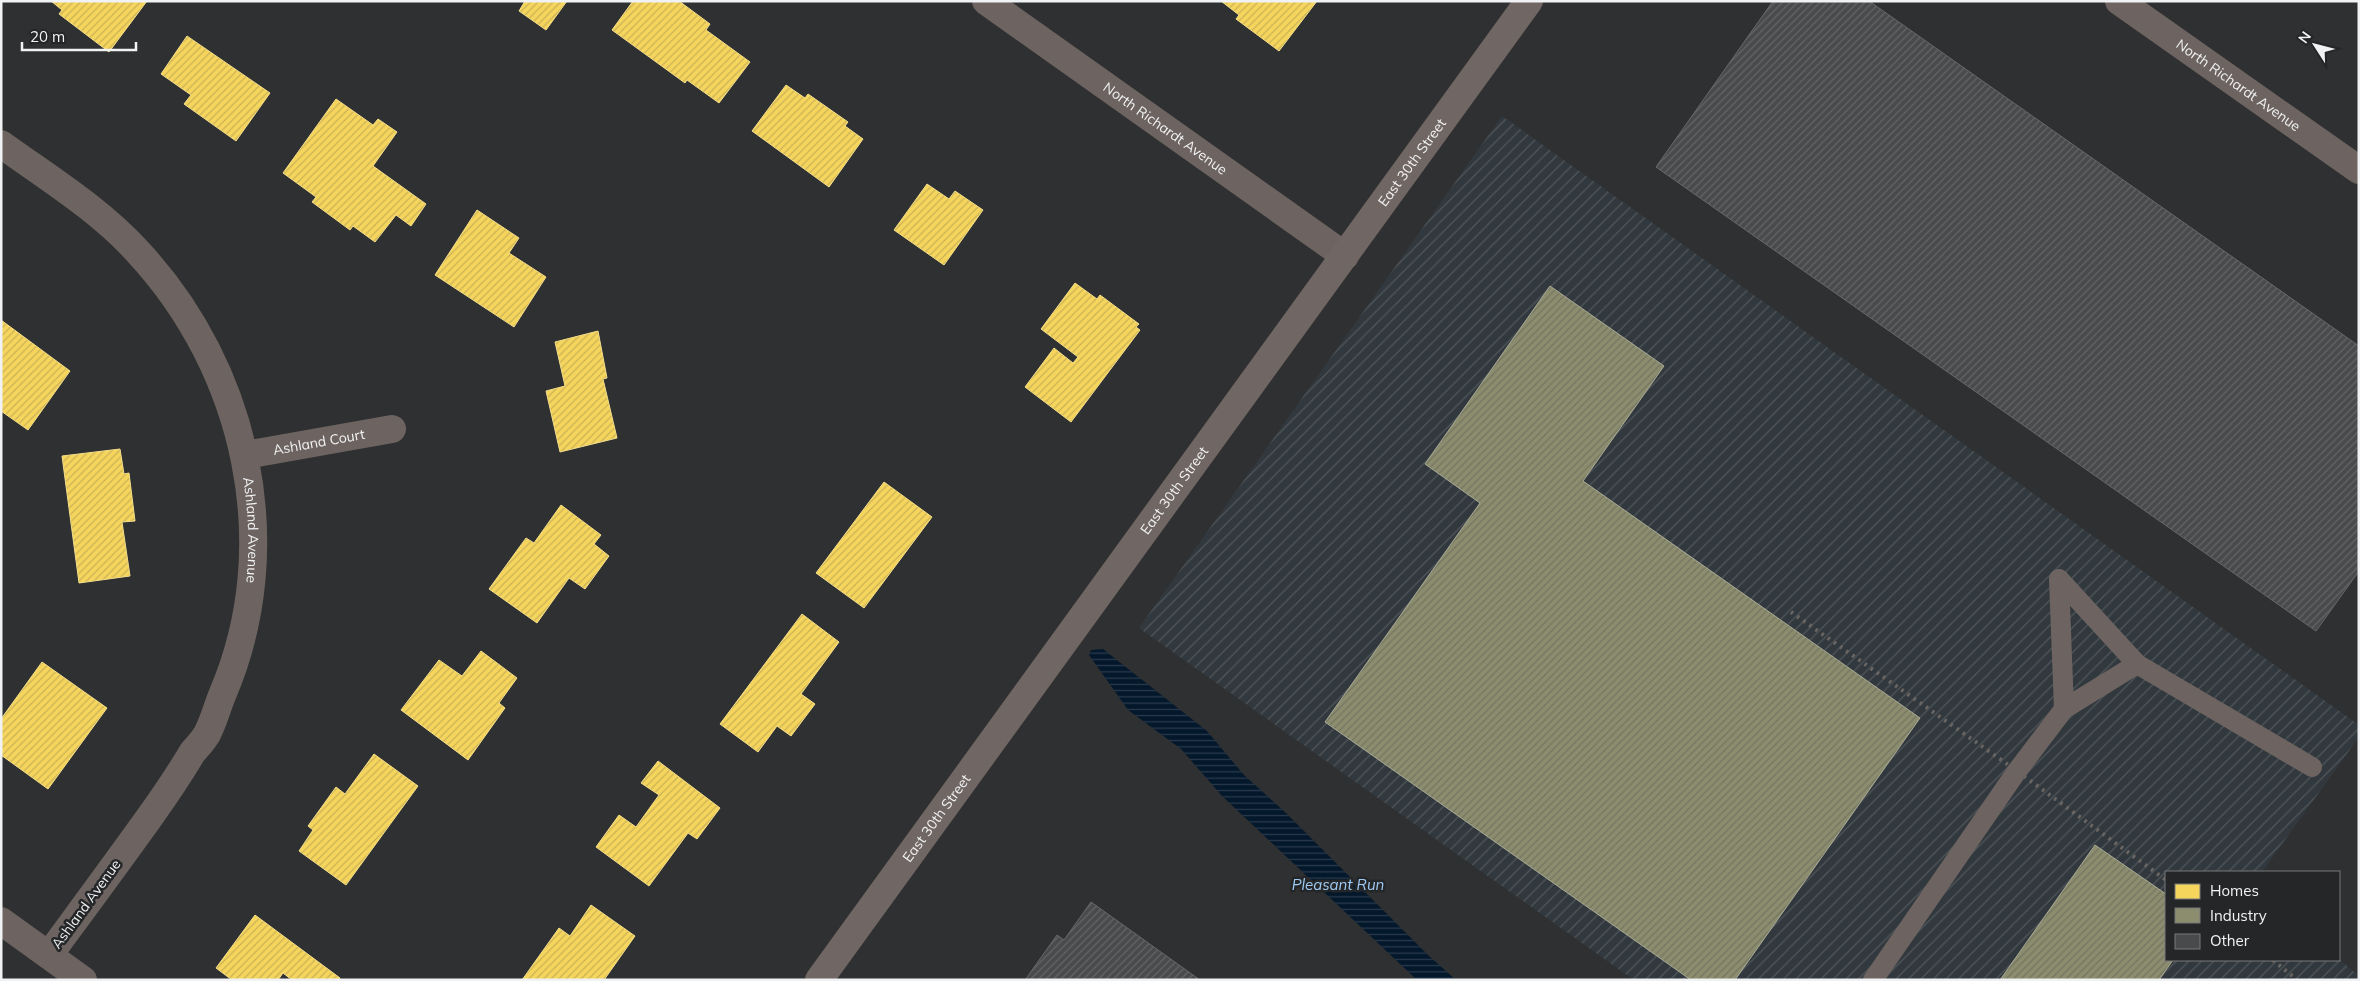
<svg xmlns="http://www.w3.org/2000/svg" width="2360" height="981" viewBox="0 0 2360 981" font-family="Mulish,sans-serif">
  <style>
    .industrial { fill: url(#industrial-furrows) }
    .water { fill: url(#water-rules) }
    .homes { fill: url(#homes-hatch); stroke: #f4de8a }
    .industry { fill: url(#industry-hatch); stroke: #aaab96 }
    .building { fill: url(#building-hatch); stroke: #676869 }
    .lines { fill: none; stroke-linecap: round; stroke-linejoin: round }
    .service { stroke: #6d6461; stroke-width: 20 }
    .minor { stroke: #6d6461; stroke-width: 28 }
    .tertiary { stroke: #6d6461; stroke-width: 28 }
    .secondary { stroke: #706663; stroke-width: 28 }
    .rail { stroke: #696563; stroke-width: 4; stroke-dasharray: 2.5 5; stroke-linecap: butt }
    .labels { text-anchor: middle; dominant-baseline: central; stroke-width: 5; stroke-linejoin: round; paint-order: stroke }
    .street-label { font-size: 14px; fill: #f1f2f4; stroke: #242628 }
    .water-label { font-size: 15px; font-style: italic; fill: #9fccf5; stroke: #242628 }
  </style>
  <defs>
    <pattern id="industrial-furrows" width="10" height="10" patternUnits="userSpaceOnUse" patternTransform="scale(1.25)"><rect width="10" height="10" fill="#32393e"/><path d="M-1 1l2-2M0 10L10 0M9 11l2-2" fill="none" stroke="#50565a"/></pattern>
    <pattern id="water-rules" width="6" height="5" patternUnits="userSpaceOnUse" patternTransform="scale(1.25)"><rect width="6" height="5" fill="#04182c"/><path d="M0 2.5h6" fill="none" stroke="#293a4b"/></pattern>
    <pattern id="homes-hatch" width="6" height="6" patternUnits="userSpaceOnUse" patternTransform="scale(1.25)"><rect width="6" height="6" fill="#f6d55c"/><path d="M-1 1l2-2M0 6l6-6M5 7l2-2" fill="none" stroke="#cab257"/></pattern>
    <pattern id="industry-hatch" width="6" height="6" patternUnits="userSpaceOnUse" patternTransform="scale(1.25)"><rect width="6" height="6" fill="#8c8c6e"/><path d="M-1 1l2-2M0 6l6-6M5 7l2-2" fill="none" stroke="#747561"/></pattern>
    <pattern id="building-hatch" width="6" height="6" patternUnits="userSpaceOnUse" patternTransform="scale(1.25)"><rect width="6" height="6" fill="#494a4b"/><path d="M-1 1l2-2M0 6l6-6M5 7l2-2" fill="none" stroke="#646566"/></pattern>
  </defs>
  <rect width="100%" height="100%" fill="#2f3031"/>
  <polygon class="industrial" points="1502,116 2359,725 2359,737 2262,872 2166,872 2166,960 2339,959 2359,976 2359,980 1634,980 1139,628"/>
  <polygon class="water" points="1103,649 1207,731 1244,775 1286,813 1428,955 1456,980 1417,980 1222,796 1181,749 1128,710 1089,655 1091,650"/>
  <g class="homes">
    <polygon points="51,1 147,1 109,52 59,14 62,10"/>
    <polygon points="525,1 567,1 546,30 519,11"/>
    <polygon points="633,1 679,1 710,24 706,30 750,62 719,103 687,80 685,83 612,30"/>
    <polygon points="1221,1 1317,1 1279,51 1236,19 1239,15"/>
    <polygon points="187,36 270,93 236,141 184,104 191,95 161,74"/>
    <polygon points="786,85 805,98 808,94 848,122 845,126 863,139 829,187 752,131"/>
    <polygon points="336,99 373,125 378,119 397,132 373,166 426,204 411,226 396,215 375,242 353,226 350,230 312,202 316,197 283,173"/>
    <polygon points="927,184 949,199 955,191 983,210 944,265 894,230"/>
    <polygon points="477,210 519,238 509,253 546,277 514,327 435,275"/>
    <polygon points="1075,283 1097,299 1100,295 1139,324 1136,327 1140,330 1071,422 1025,387 1054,348 1073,363 1078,357 1041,329"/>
    <polygon points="1,320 70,371 28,430 1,411"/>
    <polygon points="598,331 607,378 603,379 617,438 560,452 546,391 565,386 555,342"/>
    <polygon points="120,449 124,474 129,473 135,521 122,522 130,576 79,583 62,456"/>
    <polygon points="884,482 932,517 864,608 816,573"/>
    <polygon points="561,505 601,535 594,544 609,556 585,589 569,578 537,623 489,589 526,538 534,543"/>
    <polygon points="802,614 839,642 801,694 815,704 791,736 777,726 758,752 720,724"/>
    <polygon points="481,651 517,678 499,703 505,708 468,760 401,710 439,660 462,676"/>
    <polygon points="42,662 107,708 48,789 1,755 1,719"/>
    <polygon points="374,754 418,786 346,885 299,851 313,830 308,826 336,787 345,794"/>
    <polygon points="658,761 720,808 697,839 688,833 649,886 596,847 619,815 636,827 659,795 641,783"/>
    <polygon points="591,905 635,936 604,980 522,980 559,928 570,936"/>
    <polygon points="255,915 340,978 339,980 292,980 283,973 278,980 232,980 216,968"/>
  </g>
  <g class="industry">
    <polygon points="1550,286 1664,366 1583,481 1920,718 1735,980 1691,980 1325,722 1480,503 1425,464"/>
    <polygon points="2095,845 2166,894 2166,960 2173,960 2159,980 2000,980"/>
  </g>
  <g class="building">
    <polygon points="1773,1 1869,1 2359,346 2359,571 2316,631 1656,167"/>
    <polygon points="1091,902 1200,980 1025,980 1057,935 1064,940"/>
  </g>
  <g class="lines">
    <g class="service">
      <polyline points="2059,579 2137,664 2064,709"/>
      <polyline points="2137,664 2312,767"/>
      <polyline points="1873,980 2017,771 2064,709 2059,579"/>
    </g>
    <g class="minor">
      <path id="s1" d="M2119,1L2359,170"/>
      <path id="s2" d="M1,144C48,178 99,209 138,252C247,369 286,545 223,693C217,707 214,721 207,734C203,741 197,747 192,753C179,775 164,797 149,818C116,864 82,910 49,955"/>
      <path id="s3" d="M245,455L392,429"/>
      <polyline points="1,921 83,980"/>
    </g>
    <path class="tertiary" id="s4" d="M986,1L1345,256"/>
    <path class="secondary" id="s5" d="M819,980L1529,1"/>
    <g class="rail">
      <polyline points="1791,612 2017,771 2166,880"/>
      <polyline points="2273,960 2297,980"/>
    </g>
  </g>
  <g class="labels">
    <g class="street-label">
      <text stroke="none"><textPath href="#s1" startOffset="146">North Richardt Avenue</textPath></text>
      <text stroke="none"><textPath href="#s4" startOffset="220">North Richardt Avenue</textPath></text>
      <text stroke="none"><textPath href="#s5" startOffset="1010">East 30th Street</textPath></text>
      <text stroke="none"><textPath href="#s3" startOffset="75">Ashland Court</textPath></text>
      <text stroke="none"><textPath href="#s5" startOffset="605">East 30th Street</textPath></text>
      <text stroke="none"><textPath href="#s2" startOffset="482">Ashland Avenue</textPath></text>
      <text stroke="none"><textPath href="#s5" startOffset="200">East 30th Street</textPath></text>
      <text transform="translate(86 904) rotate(-54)">Ashland Avenue</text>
    </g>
    <g class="water-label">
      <text x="1338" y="884">Pleasant Run</text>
    </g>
  </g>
  <rect width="2360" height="981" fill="none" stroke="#f1f2f4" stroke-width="5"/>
  <rect x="2165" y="871" width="175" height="90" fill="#242628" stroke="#76787a"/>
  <rect x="2175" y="884" width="25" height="15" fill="#f6d55c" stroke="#76787a"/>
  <text x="2210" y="896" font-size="15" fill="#f1f2f4">Homes</text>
  <rect x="2175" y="908" width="25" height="15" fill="#8c8c6e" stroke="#76787a"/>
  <text x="2210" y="921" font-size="15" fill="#f1f2f4">Industry</text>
  <rect x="2175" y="934" width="25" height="15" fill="#494a4b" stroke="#76787a"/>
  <text x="2210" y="946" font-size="15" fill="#f1f2f4">Other</text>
  <g transform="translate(2315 45) rotate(306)" stroke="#242628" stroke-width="4" paint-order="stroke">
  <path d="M0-4L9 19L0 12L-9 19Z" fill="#f1f2f4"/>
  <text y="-8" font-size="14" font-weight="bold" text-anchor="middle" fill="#f1f2f4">N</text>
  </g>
  <path d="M22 42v8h114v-8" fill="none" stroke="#f1f2f4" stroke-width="2.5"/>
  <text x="30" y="42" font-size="15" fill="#f1f2f4" stroke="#242628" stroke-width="4" paint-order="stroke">20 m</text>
</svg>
